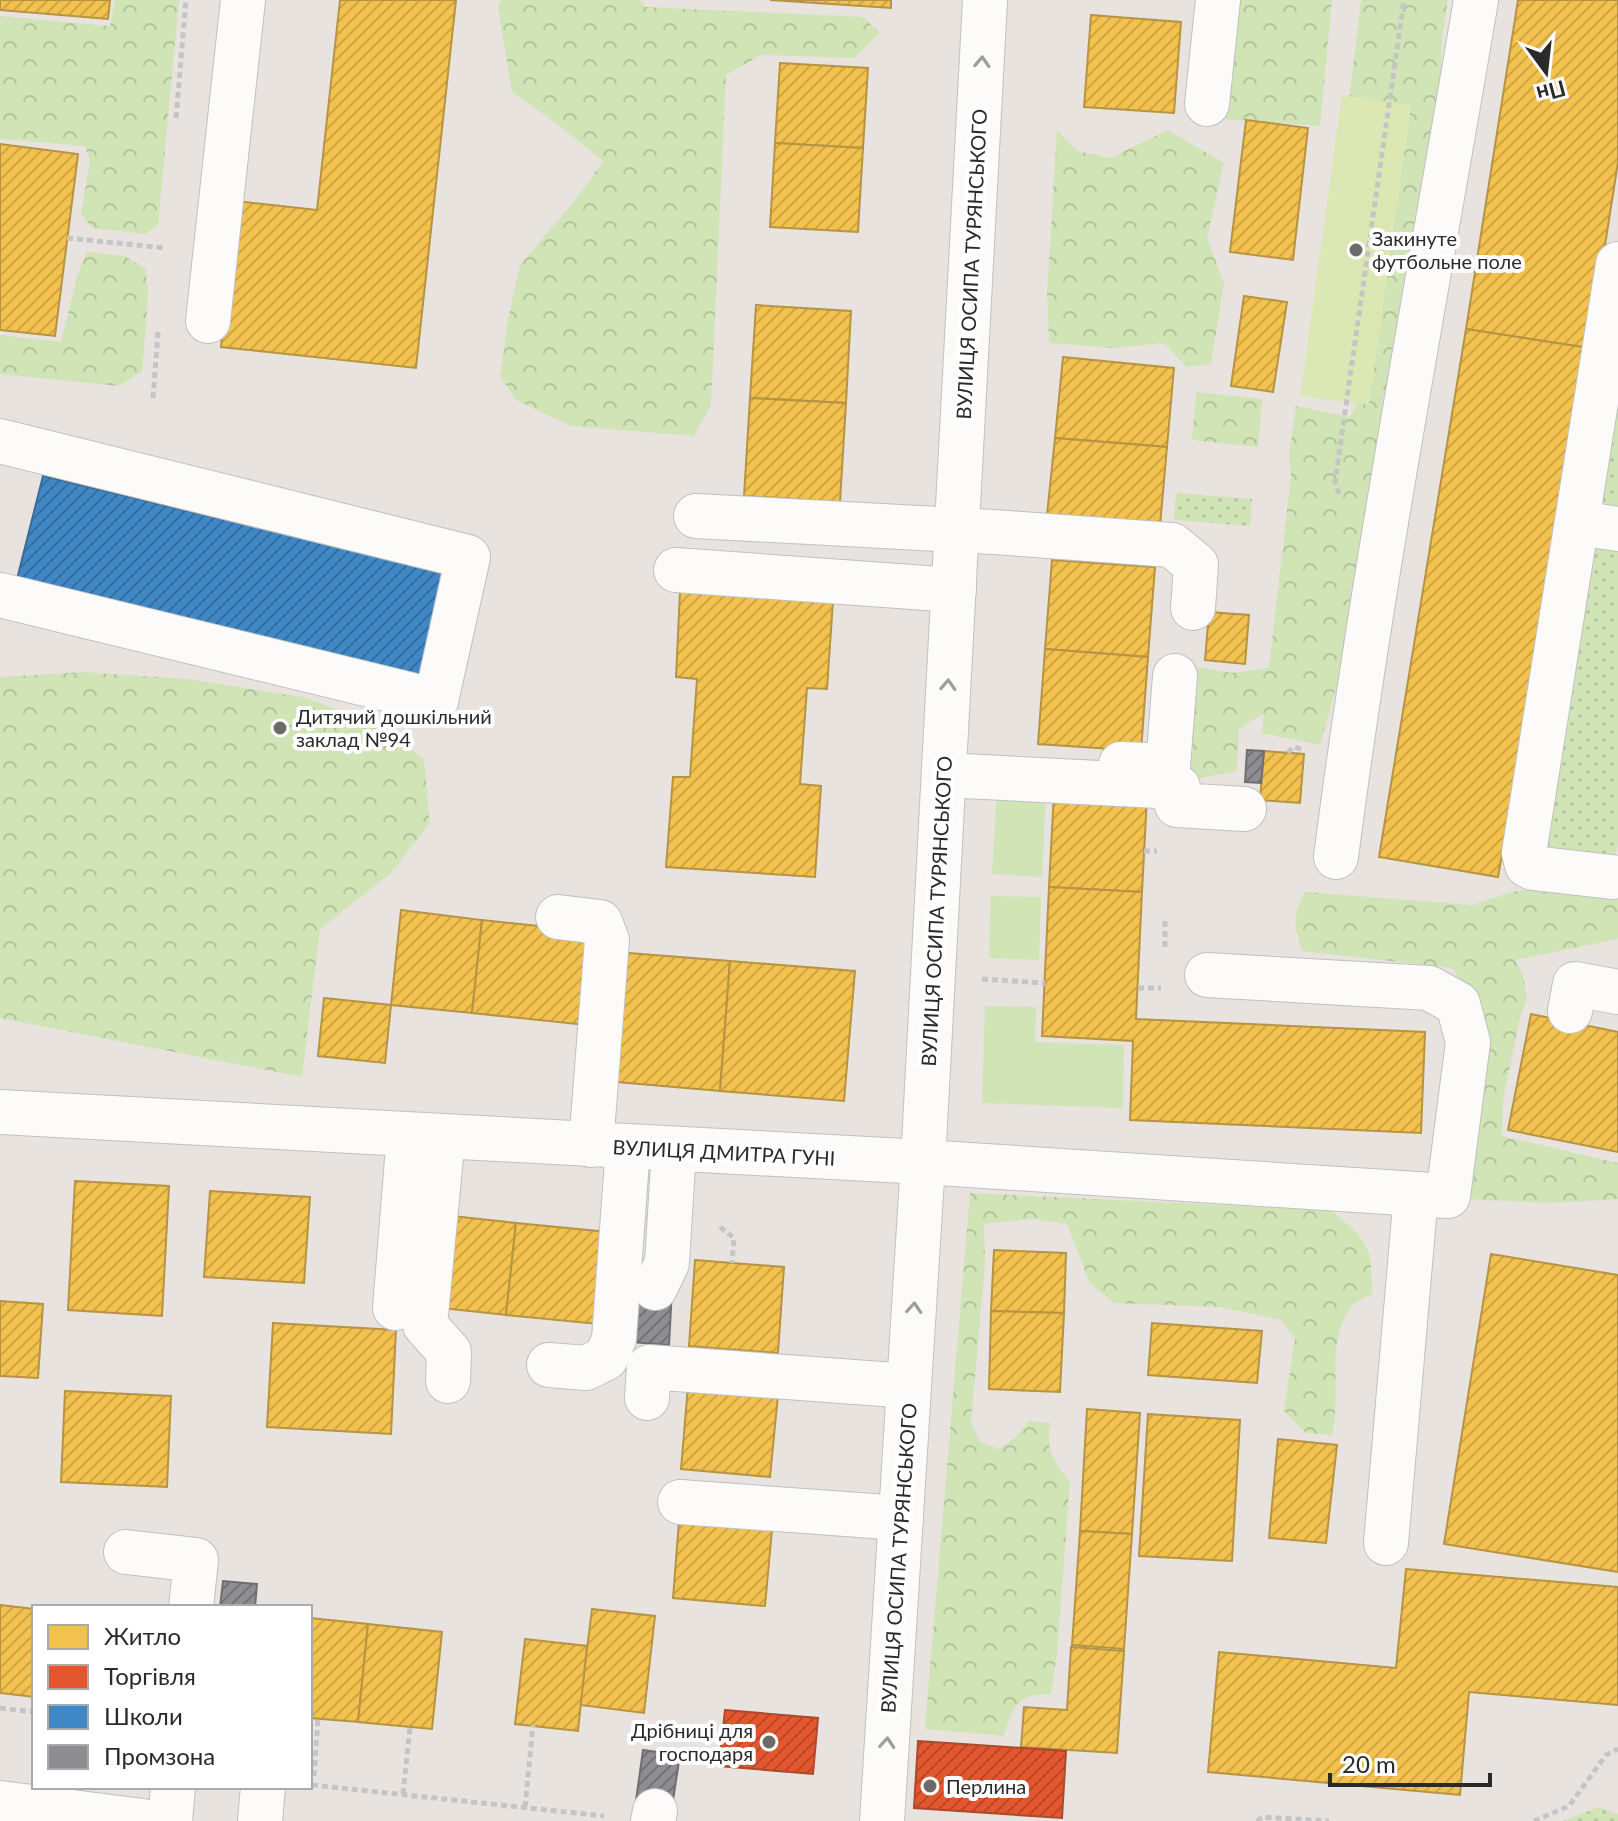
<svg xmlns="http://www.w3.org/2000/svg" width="1618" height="1821" viewBox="0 0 1618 1821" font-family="Lato,sans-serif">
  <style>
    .grass { fill: #d0e4b6 }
    .forest { fill: url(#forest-crowns) }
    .park { fill: url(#park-dots) }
    .pitch { fill: #dce8b4 }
    .homes { fill: url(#homes-hatch); stroke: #b69443; stroke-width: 2 }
    .shops { fill: url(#shops-hatch); stroke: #ac4a2d; stroke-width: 2 }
    .schools { fill: url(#schools-hatch); stroke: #396c96; stroke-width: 2 }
    .industry { fill: url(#industry-hatch); stroke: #6f6f73; stroke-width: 2 }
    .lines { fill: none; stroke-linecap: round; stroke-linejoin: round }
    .minor-casing { stroke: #c1c0c1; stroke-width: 46 }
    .path { stroke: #c6c5c5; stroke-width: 5; stroke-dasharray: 6 4; stroke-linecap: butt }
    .minor { stroke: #fcfbfa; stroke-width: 44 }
    .oneway { stroke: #9e9d9c }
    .poi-dot { fill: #6c6b69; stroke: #fff; stroke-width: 3 }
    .labels { text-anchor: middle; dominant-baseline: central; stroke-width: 8; stroke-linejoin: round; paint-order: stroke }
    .poi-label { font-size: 20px; fill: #2a2a2a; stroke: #fff; text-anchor: start }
    .street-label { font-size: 20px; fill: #2a2a2a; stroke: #fff }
  </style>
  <defs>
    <pattern id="forest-crowns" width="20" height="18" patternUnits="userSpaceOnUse" patternTransform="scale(2)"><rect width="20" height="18" fill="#d0e4b6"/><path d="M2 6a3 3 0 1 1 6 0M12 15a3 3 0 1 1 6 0" fill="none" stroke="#b3c49d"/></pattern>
    <pattern id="park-dots" width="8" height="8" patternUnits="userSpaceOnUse" patternTransform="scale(2)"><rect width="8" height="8" fill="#d0e4b6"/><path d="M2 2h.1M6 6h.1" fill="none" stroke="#b3c49d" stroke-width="1.8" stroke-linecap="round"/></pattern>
    <pattern id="homes-hatch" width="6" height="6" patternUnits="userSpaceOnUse" patternTransform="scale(2)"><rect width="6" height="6" fill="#f2c14e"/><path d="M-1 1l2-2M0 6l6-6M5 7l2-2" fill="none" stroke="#d0a644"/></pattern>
    <pattern id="shops-hatch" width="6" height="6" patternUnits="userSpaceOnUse" patternTransform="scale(2)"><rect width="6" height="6" fill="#e4572e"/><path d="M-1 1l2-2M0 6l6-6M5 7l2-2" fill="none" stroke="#b94827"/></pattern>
    <pattern id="schools-hatch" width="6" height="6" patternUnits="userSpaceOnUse" patternTransform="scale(2)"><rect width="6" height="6" fill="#3f88c5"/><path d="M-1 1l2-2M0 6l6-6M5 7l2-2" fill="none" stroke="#356fa0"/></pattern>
    <pattern id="industry-hatch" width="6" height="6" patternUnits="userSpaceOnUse" patternTransform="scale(2)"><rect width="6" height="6" fill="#8d8d92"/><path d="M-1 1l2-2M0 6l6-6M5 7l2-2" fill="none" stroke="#737377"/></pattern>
  </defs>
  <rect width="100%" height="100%" fill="#e8e3df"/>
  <g class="grass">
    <polygon points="997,792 1046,794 1042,877 992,874"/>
    <polygon points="991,896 1041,897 1039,960 989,958"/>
    <polygon points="985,1006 1036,1007 1035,1042 1124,1045 1123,1108 982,1103"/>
  </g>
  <g class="forest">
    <polygon points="115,0 179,0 158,225 145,234 92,228 81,214 90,160 85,146 0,139 0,16 110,26"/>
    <polygon points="501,0 640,0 646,7 863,17 880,33 854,58 761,55 726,75 711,405 694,436 571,426 516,400 500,376 508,319 520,265 577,198 603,161 560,126 512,92 498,8"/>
    <polygon points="1204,0 1332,0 1320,126 1221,119"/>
    <polygon points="1361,0 1448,0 1442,37 1437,230 1394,484 1320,745 1262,733 1264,713 1239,729 1237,771 1197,779 1176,753 1184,678 1200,667 1231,673 1269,668 1291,475 1289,455 1296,406 1350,417 1362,392 1402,170 1378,138 1347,117"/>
    <polygon points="1057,130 1077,151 1110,158 1168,130 1224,163 1207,238 1224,283 1211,364 1187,367 1164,343 1113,348 1049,343 1047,293"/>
    <polygon points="87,252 125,256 146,269 148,297 142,371 119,386 0,374 0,335 61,342 78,273"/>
    <polygon points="1196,392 1262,399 1258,447 1192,440"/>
    <polygon points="83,672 187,679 303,697 385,727 424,760 430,823 390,874 320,929 302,1077 0,1018 0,677"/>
    <path d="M1572,883L1618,890V939L1515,960L1523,975L1527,999L1520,1018L1503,1100L1502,1136L1618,1163V1199L1548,1203L1467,1199L1466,991L1453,968L1302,951C1294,924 1292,918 1305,892L1472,905L1511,892Z"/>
    <path d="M970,1193L1331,1210C1369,1243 1372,1244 1372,1294C1365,1298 1355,1302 1351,1307C1325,1340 1342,1395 1332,1435L1306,1433L1284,1411L1295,1338L1281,1320L1220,1307L1114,1303L1090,1284L1067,1224L1031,1219L984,1224L985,1264L971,1422L980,1442L1000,1449L1017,1436L1029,1421L1051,1423C1044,1447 1054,1464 1070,1482L1057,1654L1051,1694C1018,1693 1012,1707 1004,1736L925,1729Z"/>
  </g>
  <g class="park">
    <polygon points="1618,278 1618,841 1612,877 1524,853"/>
    <polygon points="1176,493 1252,499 1250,526 1174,520"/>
    <polygon points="1599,1807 1618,1814 1618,1821 1563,1821"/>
  </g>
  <polygon class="pitch" points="1342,95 1411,105 1369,405 1300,396"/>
  <g class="homes">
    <polygon points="0,0 110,0 108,19 0,10"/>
    <polygon points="340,0 456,0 416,368 221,347 237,201 317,210"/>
    <polygon points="770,0 891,0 891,8"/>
    <polygon points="1518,0 1618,0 1618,162 1589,348 1466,329"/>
    <polygon points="1091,15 1181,22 1174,113 1084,107"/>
    <polygon points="780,63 868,68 863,148 775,143"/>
    <polygon points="1246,120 1308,128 1293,260 1230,252"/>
    <polygon points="775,143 863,148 858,232 770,227"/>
    <polygon points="0,144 78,154 55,336 0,330"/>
    <polygon points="1244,296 1287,302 1273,392 1231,386"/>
    <polygon points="756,305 851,311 846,403 750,398"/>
    <polygon points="1466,329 1589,348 1498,877 1379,857"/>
    <polygon points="1063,357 1174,368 1167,447 1055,438"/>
    <polygon points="750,398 846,403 840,502 744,496"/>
    <polygon points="1055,438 1167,447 1160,526 1047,515"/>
    <polygon points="1052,560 1155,567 1148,657 1045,649"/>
    <polygon points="680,591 833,601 827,689 807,688 800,784 821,786 815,877 666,867 673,777 690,777 697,679 676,677"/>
    <polygon points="1209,612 1249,615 1245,664 1205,660"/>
    <polygon points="1045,649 1148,657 1141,751 1038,744"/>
    <polygon points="1264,751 1304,754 1300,803 1260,800"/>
    <polygon points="1054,792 1147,797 1142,892 1049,887"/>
    <polygon points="1049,887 1142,892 1136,1019 1425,1032 1421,1133 1130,1120 1133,1041 1042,1036"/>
    <polygon points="401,910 482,920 472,1013 391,1005"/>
    <polygon points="482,920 596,932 586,1025 472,1013"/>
    <polygon points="616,952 730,961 720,1091 605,1081"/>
    <polygon points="730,961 855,971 844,1101 720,1091"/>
    <polygon points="324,998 391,1005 385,1063 318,1056"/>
    <polygon points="1531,1014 1618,1032 1618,1152 1508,1130"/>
    <polygon points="75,1181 169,1186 162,1316 68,1310"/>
    <polygon points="210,1191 310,1197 304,1283 204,1277"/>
    <polygon points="443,1215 516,1223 506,1315 433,1307"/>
    <polygon points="516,1223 608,1232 598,1324 506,1315"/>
    <polygon points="994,1250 1066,1253 1064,1313 991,1311"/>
    <polygon points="1491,1254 1618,1275 1618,1572 1444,1544"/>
    <polygon points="695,1260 784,1267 778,1353 689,1346"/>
    <polygon points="0,1301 43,1304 38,1378 0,1376"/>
    <polygon points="991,1311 1064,1313 1060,1392 989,1389"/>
    <polygon points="273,1323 396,1330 391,1434 267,1427"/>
    <polygon points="1152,1323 1262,1331 1257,1383 1148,1375"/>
    <polygon points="688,1386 778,1395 770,1477 681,1469"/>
    <polygon points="65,1391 171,1396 167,1487 61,1482"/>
    <polygon points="1087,1409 1140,1413 1132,1534 1080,1531"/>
    <polygon points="1148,1414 1240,1420 1232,1561 1139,1556"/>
    <polygon points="1278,1439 1337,1445 1326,1543 1269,1538"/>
    <polygon points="679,1521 772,1530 765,1606 673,1598"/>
    <polygon points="1080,1531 1132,1534 1124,1649 1072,1645"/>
    <polygon points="1406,1569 1618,1587 1618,1705 1469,1692 1460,1795 1208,1772 1219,1652 1396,1668"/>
    <polygon points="0,1605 34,1609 34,1697 0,1693"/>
    <polygon points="592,1609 655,1616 644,1713 580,1705"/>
    <polygon points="310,1618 368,1624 358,1722 310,1718"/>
    <polygon points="368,1624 442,1632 432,1729 358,1722"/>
    <polygon points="525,1639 587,1646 578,1731 515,1724"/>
    <polygon points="1071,1647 1124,1651 1117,1753 1021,1747 1024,1707 1067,1710"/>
  </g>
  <g class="shops">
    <polygon points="725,1710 818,1718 813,1774 719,1766"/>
    <polygon points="918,1741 1066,1751 1062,1818 914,1808"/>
  </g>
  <polygon class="schools" points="43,476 446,573 420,680 16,583"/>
  <g class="industry">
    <polygon points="1247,750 1264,751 1261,783 1245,782"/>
    <polygon points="634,1287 672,1289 669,1345 631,1342"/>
    <polygon points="223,1581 257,1584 255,1607 220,1607"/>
    <polygon points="643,1750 680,1755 671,1813 635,1808"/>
  </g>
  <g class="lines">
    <defs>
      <g id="minor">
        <polyline points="1207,104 1218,0"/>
        <polyline points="208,321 243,0"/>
        <polyline points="0,441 468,557 436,701 0,595"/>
        <polyline points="696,516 994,532 1172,545 1196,565 1193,608"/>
        <polyline points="1577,523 1618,529"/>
        <polyline points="676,570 954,590"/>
        <polyline points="1121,764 1168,766 1175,676"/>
        <polyline points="944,775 1178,787 1177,805 1244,809"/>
        <path d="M1336,857C1373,570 1428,285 1476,0"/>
        <polyline points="1612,877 1533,868 1527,865 1524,853 1618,264"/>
        <polyline points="558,917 600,922 607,940 591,1145"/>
        <polyline points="1570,1011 1575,984 1618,992"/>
        <polyline points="0,1112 923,1162 1448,1196 1468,1042 1458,1004 1429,988 1207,975"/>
        <polyline points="443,1136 425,1325 449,1352 448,1381"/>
        <polyline points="655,1288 667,1263 674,1149"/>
        <polyline points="395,1308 409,1135"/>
        <polyline points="549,1365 586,1368 606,1358 614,1339 628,1147"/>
        <polyline points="647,1398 649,1367 909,1386"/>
        <polyline points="680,1502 901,1518"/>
        <polyline points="1386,1543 1416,1194"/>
        <polyline points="126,1552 196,1560 191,1607"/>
        <polyline points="0,1803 143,1821"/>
        <polyline points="170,1821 173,1787"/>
        <polyline points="260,1821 263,1787"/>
        <polyline points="653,1821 655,1811"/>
        <polyline points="882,1821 923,1162 985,0"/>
      </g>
    </defs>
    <use href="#minor" class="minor-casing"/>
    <g class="path">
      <polyline points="176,118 186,0"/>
      <polyline points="67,238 165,248"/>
      <polyline points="153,398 158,332"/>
      <polyline points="1339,494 1335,482 1404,0"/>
      <polyline points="1288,753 1293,747 1301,749"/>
      <polyline points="1144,851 1157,851"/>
      <polyline points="1165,947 1165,918"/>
      <polyline points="982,979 1045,983"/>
      <polyline points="1138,988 1161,988"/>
      <polyline points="720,1227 734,1238 732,1263"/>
      <polyline points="0,1708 34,1712"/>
      <polyline points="314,1776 318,1718"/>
      <polyline points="312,1785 604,1816"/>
      <polyline points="403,1794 410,1727"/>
      <polyline points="525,1807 533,1725"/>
      <polyline points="1257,1821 1262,1817 1329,1821"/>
      <polyline points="1534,1821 1569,1806 1606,1755 1618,1749"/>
    </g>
    <use href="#minor" class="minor"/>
  </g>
  <defs><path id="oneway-chevron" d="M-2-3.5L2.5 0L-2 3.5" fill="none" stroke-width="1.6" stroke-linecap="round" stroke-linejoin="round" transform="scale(2)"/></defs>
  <g class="oneway">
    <use href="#oneway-chevron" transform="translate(982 62) rotate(-87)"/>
    <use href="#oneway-chevron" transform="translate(948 685) rotate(-87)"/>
    <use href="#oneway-chevron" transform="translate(914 1308) rotate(-86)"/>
    <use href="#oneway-chevron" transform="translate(887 1743) rotate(-86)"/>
  </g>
  <g class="poi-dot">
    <circle cx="1356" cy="250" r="8"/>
    <circle cx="280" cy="728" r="8"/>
    <circle cx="769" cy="1742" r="8"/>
    <circle cx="930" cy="1786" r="8"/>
  </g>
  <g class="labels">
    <g class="poi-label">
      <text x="1372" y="238">Закинуте<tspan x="1372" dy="23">футбольне поле</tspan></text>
      <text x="296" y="716">Дитячий дошкільний<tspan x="296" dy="23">заклад №94</tspan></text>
      <text x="753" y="1730" text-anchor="end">Дрібниці для<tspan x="753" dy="23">господаря</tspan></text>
      <text x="946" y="1786">Перлина</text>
    </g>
    <g class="street-label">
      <text transform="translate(971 264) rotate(-87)">ВУЛИЦЯ ОСИПА ТУРЯНСЬКОГО</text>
      <text transform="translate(936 911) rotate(-87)">ВУЛИЦЯ ОСИПА ТУРЯНСЬКОГО</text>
      <text transform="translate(724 1152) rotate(3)">ВУЛИЦЯ ДМИТРА ГУНІ</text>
      <text transform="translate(898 1558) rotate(-86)">ВУЛИЦЯ ОСИПА ТУРЯНСЬКОГО</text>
    </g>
  </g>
  <rect x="32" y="1605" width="280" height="184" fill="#ffffff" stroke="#aaaaaa" stroke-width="2"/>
  <rect x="48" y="1625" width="40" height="24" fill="#f2c14e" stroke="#aaaaaa" stroke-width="2"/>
  <text x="104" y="1645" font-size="24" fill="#2a2a2a">Житло</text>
  <rect x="48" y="1665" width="40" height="24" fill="#e4572e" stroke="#aaaaaa" stroke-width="2"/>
  <text x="104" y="1685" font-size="24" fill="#2a2a2a">Торгівля</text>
  <rect x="48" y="1705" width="40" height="24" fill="#3f88c5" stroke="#aaaaaa" stroke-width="2"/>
  <text x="104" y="1725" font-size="24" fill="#2a2a2a">Школи</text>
  <rect x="48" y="1745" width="40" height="24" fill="#8d8d92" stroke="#aaaaaa" stroke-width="2"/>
  <text x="104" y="1765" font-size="24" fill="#2a2a2a">Промзона</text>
  <g transform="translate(1546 72) rotate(165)" stroke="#ffffff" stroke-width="6" paint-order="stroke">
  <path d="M0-6L14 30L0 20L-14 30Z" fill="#2a2a2a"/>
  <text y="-12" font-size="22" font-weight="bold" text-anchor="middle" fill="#2a2a2a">Пн</text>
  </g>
  <path d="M1330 1773v12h160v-12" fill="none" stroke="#2a2a2a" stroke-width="4"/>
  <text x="1342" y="1773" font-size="24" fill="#2a2a2a" stroke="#ffffff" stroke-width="6" paint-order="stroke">20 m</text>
</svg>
